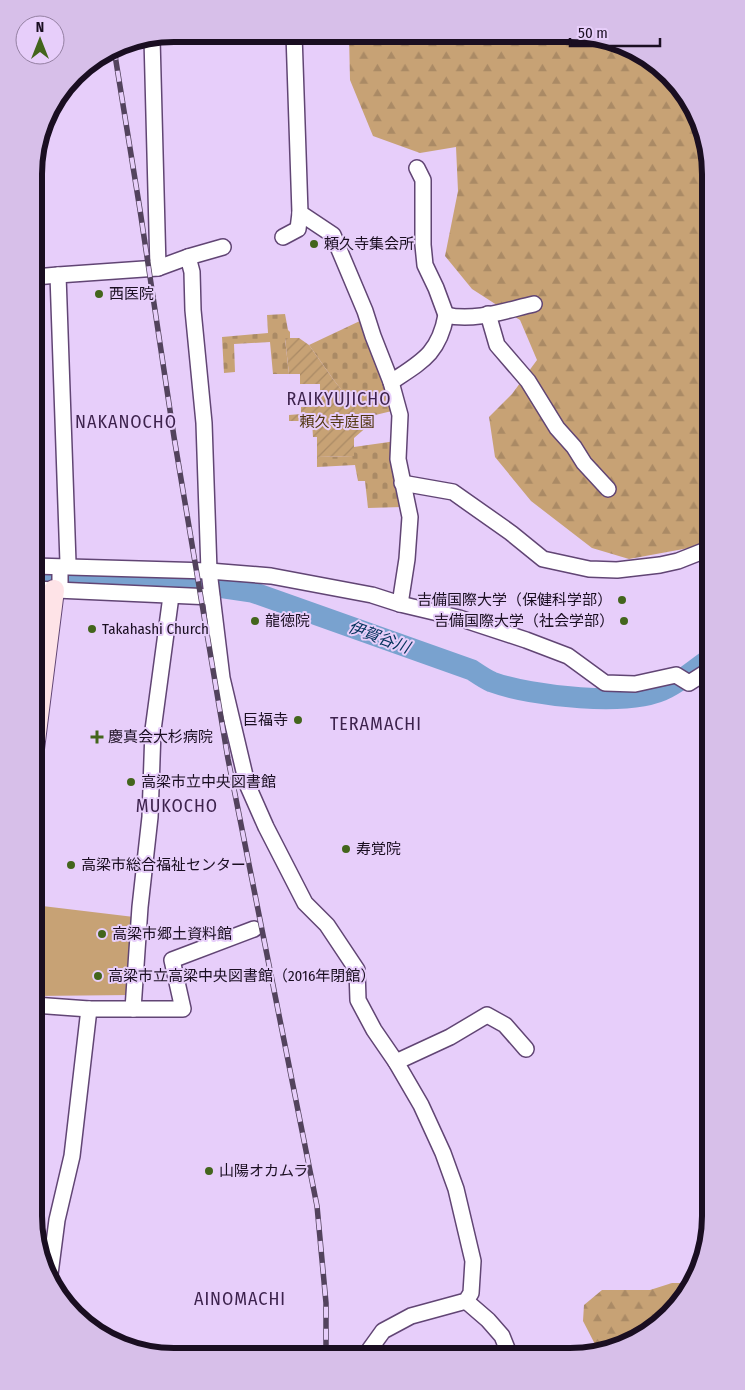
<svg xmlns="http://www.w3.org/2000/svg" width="745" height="1390" viewBox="0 0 745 1390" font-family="'Fira Sans Condensed','Noto Sans JP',sans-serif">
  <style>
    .forest { fill: url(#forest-firs) }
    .cemetery { fill: url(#cemetery-stones) }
    .park { fill: #c7a275 }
    .garden { fill: url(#garden-furrows) }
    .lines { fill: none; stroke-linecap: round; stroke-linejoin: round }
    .river { stroke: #79a2cf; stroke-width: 21 }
    .street-casing { stroke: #614574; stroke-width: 18 }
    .secondary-casing { stroke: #614574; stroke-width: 22 }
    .street { stroke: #fff; stroke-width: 15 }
    .secondary { stroke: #fee3e7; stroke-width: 20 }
    .rail-casing { stroke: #53435d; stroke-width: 5.5 }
    .rail { stroke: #e7cefa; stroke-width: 4; stroke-dasharray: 11; stroke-linecap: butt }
    .poi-dot { fill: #43651c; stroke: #e7cefa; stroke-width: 2 }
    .labels { text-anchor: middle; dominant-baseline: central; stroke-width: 4; stroke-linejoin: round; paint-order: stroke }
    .poi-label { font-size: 15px; fill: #1a0e21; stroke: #e7cefa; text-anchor: start }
    .park-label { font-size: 15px; fill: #51350e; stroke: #e7cefa }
    .water-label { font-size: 16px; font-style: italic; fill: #02315b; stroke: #e7cefa }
    .quarter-label { font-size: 18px; letter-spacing: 1px; fill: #3d224d; stroke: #e7cefa }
    .rim { fill: none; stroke: #1a0e21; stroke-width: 6 }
  </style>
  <defs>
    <pattern id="forest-firs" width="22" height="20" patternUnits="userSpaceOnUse" patternTransform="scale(1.25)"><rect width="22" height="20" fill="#c7a275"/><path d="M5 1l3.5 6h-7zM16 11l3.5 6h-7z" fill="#aa8a65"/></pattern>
    <pattern id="cemetery-stones" width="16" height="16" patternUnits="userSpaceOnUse" patternTransform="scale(1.25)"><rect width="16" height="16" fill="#c7a275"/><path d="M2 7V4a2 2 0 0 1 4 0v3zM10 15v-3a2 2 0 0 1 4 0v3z" fill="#aa8a65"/></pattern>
    <pattern id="garden-furrows" width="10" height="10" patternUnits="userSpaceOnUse" patternTransform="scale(1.25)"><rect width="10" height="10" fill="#c7a275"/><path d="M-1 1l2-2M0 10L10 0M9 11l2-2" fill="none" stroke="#aa8a65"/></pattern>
  </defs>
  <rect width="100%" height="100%" fill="#e7cefa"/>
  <g class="forest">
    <polygon points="349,35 598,36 663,69 704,130 711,175 711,542 689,548 629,559 592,548 531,501 495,457 489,417 512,394 537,360 520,320 472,289 445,256 458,191 456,147 420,153 373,136 350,80"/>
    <polygon points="672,1283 689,1283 682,1301 615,1349 599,1352 583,1321 584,1305 602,1290 650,1290"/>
  </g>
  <g class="cemetery">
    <polygon points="285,314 288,330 290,332 290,338 285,339 289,374 273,374 270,342 234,344 235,372 224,373 222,337 268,333 267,315"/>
    <polygon points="362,320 396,410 363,418 333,379 309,345"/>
    <polygon points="396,441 402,507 368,508 365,481 358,481 355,465 317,467 317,457 354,456 354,447"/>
  </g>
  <polygon class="park" points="34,905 134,917 131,995 34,996"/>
  <polygon class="garden" points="285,338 299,338 309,345 333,379 369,425 354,438 354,456 317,457 317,437 313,437 312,421 289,421 289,415 301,414 301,407 320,406 320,384 300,384 300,374 289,374"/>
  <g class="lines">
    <path class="river" d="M34,576L191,583L252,592L472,670C478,674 485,679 492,682C530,696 631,708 667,688C683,680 697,667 711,658"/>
    <defs>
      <g id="street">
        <polyline points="294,34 300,213 333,235 365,311 373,336 391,382 400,415 398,459 410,517 407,559 400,604"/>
        <polyline points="152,38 158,268"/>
        <polyline points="417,168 423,180 423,245 425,265 436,288 446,315"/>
        <polyline points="283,237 298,229 300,213"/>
        <polyline points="188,257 192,272 193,310 204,423 209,571 222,678 247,784 266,827 305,903 327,925 357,970 358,1000 374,1030 396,1062 421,1105 443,1153 456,1189 473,1261 471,1293 466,1301 411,1316 383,1331 365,1356"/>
        <polyline points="35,277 58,275"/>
        <polyline points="488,314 497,345 528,381 557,428 574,447 584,463 608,489"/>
        <path d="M391,382C421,362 439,354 446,315C474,322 507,310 534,304"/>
        <polyline points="402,483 453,492 511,533 543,559 589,569 617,570 660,565 678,561 711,548"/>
        <polyline points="34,566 209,571 271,576 372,595 400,604 459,618 526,640 568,656 605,683 635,684 676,675 689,683 711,669"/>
        <polyline points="34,589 212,597"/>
        <polyline points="54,590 60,585 60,571 68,563 58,275 158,268 188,257 223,247"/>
        <polyline points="34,1005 89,1009 183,1009 172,960 254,929"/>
        <polyline points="133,1009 140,907 150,817 153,730 171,596"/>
        <polyline points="396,1062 450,1037 487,1015 505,1025 526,1049"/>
        <polyline points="50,1274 57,1220 72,1156 89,1009"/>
        <polyline points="466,1301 488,1320 502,1336 510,1356"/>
      </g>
      <polyline id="secondary" points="34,749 54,590"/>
    </defs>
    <use href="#street" class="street-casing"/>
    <use href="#secondary" class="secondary-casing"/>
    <use href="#street" class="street"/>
    <use href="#secondary" class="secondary"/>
    <defs>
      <polyline id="rail" points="114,49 140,210 174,437 228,759 317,1206 326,1303 326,1356"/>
    </defs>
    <use href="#rail" class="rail-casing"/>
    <use href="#rail" class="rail"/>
  </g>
  <g class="poi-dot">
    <circle cx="314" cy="244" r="5"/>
    <circle cx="99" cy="294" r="5"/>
    <circle cx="622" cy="600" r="5"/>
    <circle cx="255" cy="621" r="5"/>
    <circle cx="624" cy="621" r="5"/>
    <circle cx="92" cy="629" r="5"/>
    <circle cx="298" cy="720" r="5"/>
    <path d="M94.5 729.5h5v5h5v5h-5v5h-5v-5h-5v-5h5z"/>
    <circle cx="131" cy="782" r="5"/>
    <circle cx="346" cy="849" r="5"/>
    <circle cx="71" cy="865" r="5"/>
    <circle cx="102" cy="934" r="5"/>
    <circle cx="98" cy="976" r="5"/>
    <circle cx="209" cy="1171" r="5"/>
  </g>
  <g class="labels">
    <g class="poi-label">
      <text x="324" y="244">頼久寺集会所</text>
      <text x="109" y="294">西医院</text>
      <text x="612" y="600" text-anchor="end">吉備国際大学（保健科学部）</text>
      <text x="265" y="621">龍徳院</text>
      <text x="614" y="621" text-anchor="end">吉備国際大学（社会学部）</text>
      <text x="102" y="629">Takahashi Church</text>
      <text x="288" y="720" text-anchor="end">巨福寺</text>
      <text x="108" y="737">慶真会大杉病院</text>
      <text x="141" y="782">高梁市立中央図書館</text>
      <text x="356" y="849">寿覚院</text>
      <text x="81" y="865">高梁市総合福祉センター</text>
      <text x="112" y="934">高梁市郷土資料館</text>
      <text x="108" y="976">高梁市立高梁中央図書館（2016年閉館）</text>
      <text x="219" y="1171">山陽オカムラ</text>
    </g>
    <g class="park-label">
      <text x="337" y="422">頼久寺庭園</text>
    </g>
    <g class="water-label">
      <text transform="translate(379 637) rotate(20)">伊賀谷川</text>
    </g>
    <g class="quarter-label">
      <text x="339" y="399">RAIKYUJICHO</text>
      <text x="126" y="422">NAKANOCHO</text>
      <text x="376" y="724">TERAMACHI</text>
      <text x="177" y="806">MUKOCHO</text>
      <text x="240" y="1299">AINOMACHI</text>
    </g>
  </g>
  <path d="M0 0H745V1390H0ZM174 42H570A132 132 0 0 1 702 174V1216A132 132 0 0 1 570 1348H174A132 132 0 0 1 42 1216V174A132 132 0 0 1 174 42Z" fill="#d7bfe9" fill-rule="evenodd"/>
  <path class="rim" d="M174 42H570A132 132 0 0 1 702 174V1216A132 132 0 0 1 570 1348H174A132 132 0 0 1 42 1216V174A132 132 0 0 1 174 42Z"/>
  <g transform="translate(40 40)"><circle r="24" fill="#e7cefa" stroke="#9581a3"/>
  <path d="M0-4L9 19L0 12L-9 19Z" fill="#43651c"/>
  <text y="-8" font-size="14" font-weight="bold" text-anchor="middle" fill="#1a0e21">N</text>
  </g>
  <path d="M570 38v8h90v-8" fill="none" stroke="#1a0e21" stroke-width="2.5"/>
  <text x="578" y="38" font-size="15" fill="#1a0e21" stroke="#e7cefa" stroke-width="4" paint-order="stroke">50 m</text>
</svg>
